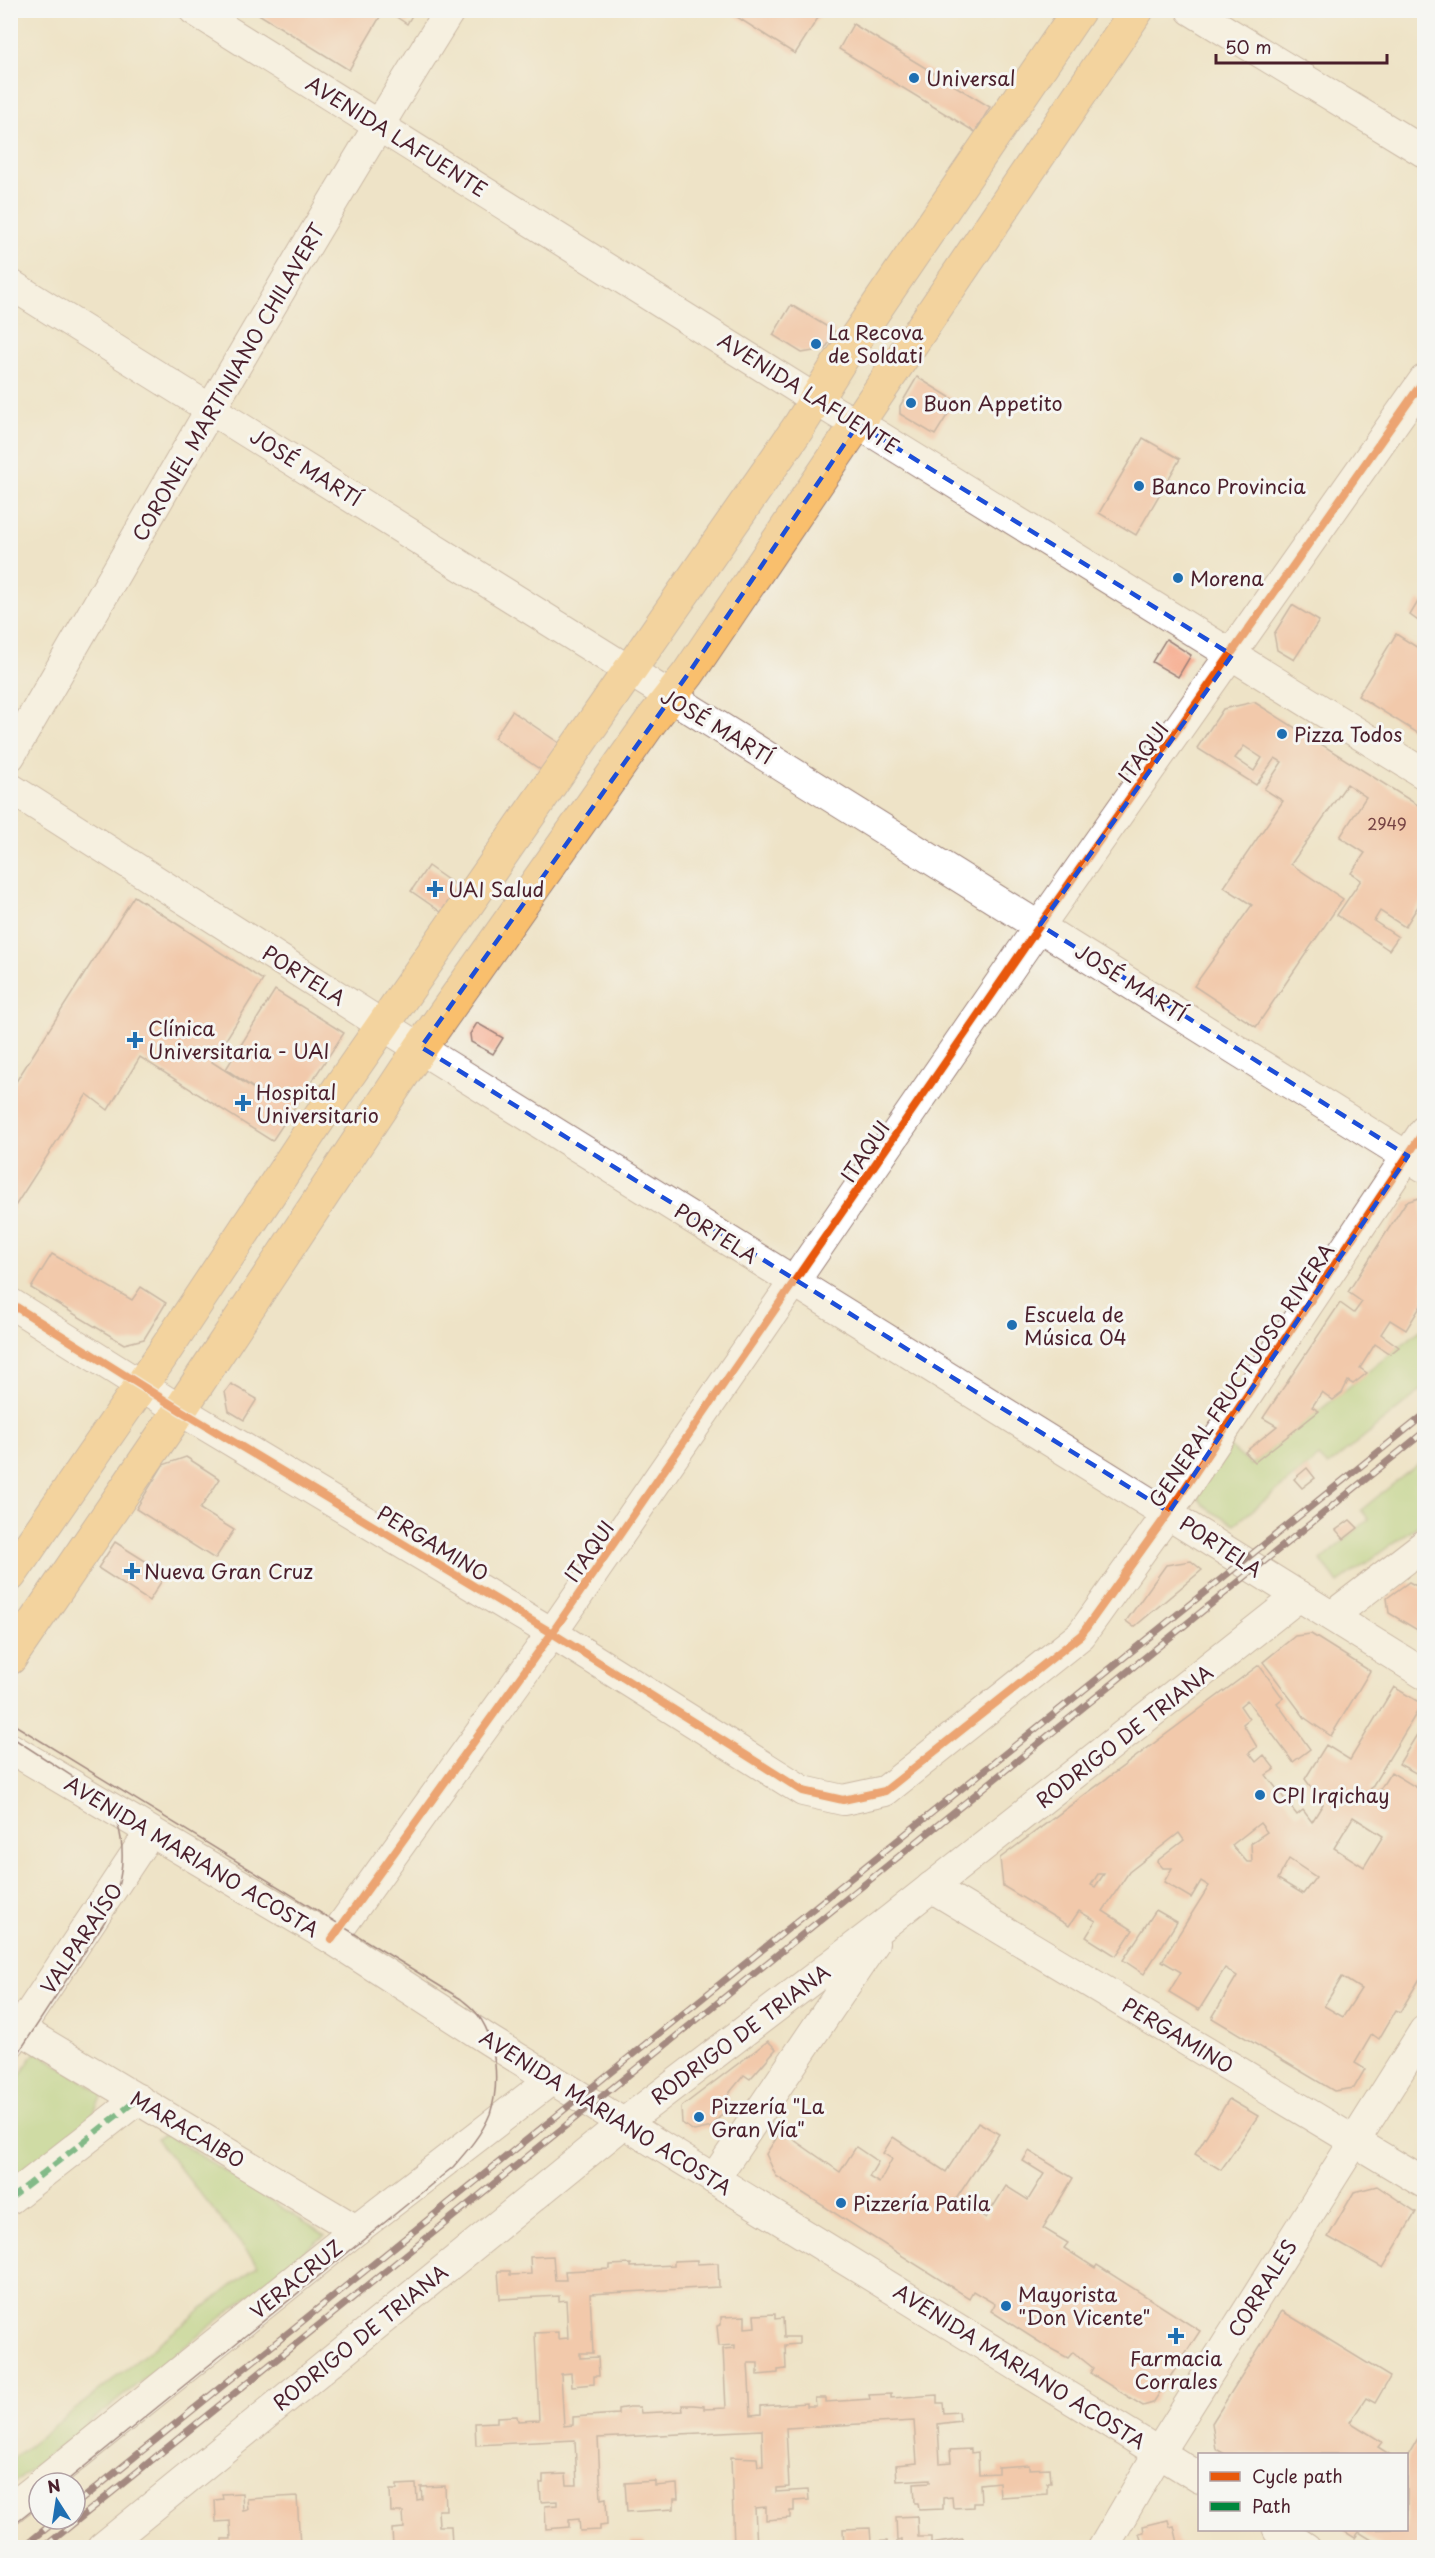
<svg xmlns="http://www.w3.org/2000/svg" width="1435" height="2558" viewBox="0 0 1435 2558" font-family="'Playpen Sans',sans-serif">
  <style>
    .green { fill: #a9d07a; stroke: #7a7852; stroke-width: 1.5 }
    .building { fill: #f6a98a; fill-rule: evenodd }
    .lines { fill: none; stroke-linecap: round; stroke-linejoin: round }
    .minor-casing { stroke: #9c8179; stroke-width: 32 }
    .major-casing { stroke: #9c8179; stroke-width: 35 }
    .minor { stroke: #fff; stroke-width: 30 }
    .major { stroke: #f9bf6d; stroke-width: 33 }
    .tram { stroke: #4a1f2b; stroke-width: 1.5 }
    .rail-casing { stroke: #4a1f2b; stroke-width: 7 }
    .rail { stroke: #f6f6f2; stroke-width: 4.5; stroke-dasharray: 14; stroke-linecap: butt }
    .quiet { stroke: #00873e; stroke-width: 6; stroke-dasharray: 12 6; stroke-linecap: butt }
    .cycleway-casing { stroke: #f6f6f2; stroke-width: 11 }
    .cycleway { stroke: #e8590c; stroke-width: 8 }
    .marked { fill: none; stroke: #1d4ed8; stroke-width: 4.5; stroke-dasharray: 12 8; stroke-linejoin: round }
    .poi-dot { fill: #1f6fb2; stroke: #f6f6f2; stroke-width: 2 }
    .labels { text-anchor: middle; dominant-baseline: central; stroke-width: 6; stroke-linejoin: round; paint-order: stroke }
    .number-label { font-size: 16px; fill: #754243 }
    .poi-label { font-size: 20px; fill: #4a1f2b; stroke: #f6f6f2; text-anchor: start }
    .street-label { font-size: 20px; fill: #4a1f2b; stroke: #f6f6f2 }
  </style>
  <rect width="100%" height="100%" fill="#f6f6f2"/>
  <filter id="ink" filterUnits="userSpaceOnUse"><feTurbulence type="fractalNoise" baseFrequency=".0167" numOctaves="2"/><feDisplacementMap in="SourceGraphic" scale="12" xChannelSelector="R" yChannelSelector="G"/><feConvolveMatrix kernelMatrix="1 2 1 2 8 2 1 2 1" color-interpolation-filters="sRGB"/></filter>
  <filter id="wash" filterUnits="userSpaceOnUse"><feTurbulence type="fractalNoise" baseFrequency=".008" numOctaves="4" result="noise"/><feDisplacementMap in="SourceGraphic" scale="24" xChannelSelector="R" yChannelSelector="G"/><feGaussianBlur stdDeviation="1.35" result="paint"/><feColorMatrix in="noise" values="0 0 0 0 0 0 0 0 0 0 0 0 0 0 0 0 0 1.4 0 .05"/><feComposite in="paint" operator="in"/></filter>
  <g filter="url(#wash)">
    <rect width="100%" height="100%" fill="#eee3c7"/>
    <g class="green">
      <path d="M1424,1327V1388L1328,1466L1319,1457L1235,1524C1221,1516 1201,1510 1196,1492L1225,1443L1251,1465Z"/>
      <polygon points="1424,1459 1424,1521 1338,1583 1321,1560 1369,1519 1361,1510"/>
      <polygon points="36,2051 103,2094 90,2119 11,2184 11,2089"/>
      <polygon points="166,2134 325,2235 11,2485 11,2460 258,2265 156,2139"/>
    </g>
    <g id="blocks">
      <g class="building">
        <polygon points="252,10 384,10 349,70"/>
        <polygon points="386,10 415,10 407,24"/>
        <polygon points="726,10 823,10 795,54"/>
        <polygon points="853,24 990,107 975,132 839,49"/>
        <polygon points="791,305 836,332 825,349 802,353 773,335"/>
        <polygon points="917,377 956,401 935,435 900,414 900,406"/>
        <polygon points="1143,438 1180,459 1136,535 1099,513"/>
        <polygon points="1419,600 1424,603 1424,625 1410,615"/>
        <polygon points="1292,605 1319,621 1294,660 1277,650 1274,634"/>
        <polygon points="1396,634 1418,648 1424,639 1424,737 1358,696"/>
        <polygon points="1166,639 1191,655 1178,677 1152,662"/>
        <path d="M1254,702L1424,809V897L1405,927L1380,911L1374,921L1398,937L1389,950L1337,915L1361,880L1351,873L1365,853L1340,837L1366,797L1347,784L1291,864L1343,899L1256,1027L1194,986L1252,905L1224,887L1283,801L1264,789L1282,762L1275,758L1256,785L1197,748L1223,709ZM1244,746L1262,758L1254,771L1235,758Z"/>
        <polygon points="512,711 559,743 541,770 494,738"/>
        <polygon points="428,866 458,887 441,912 411,891"/>
        <polygon points="134,896 263,980 212,1062 271,1100 226,1069 275,990 344,1033 272,1141 140,1057 108,1110 87,1094 10,1214 10,1091"/>
        <polygon points="477,1023 503,1038 493,1054 471,1042 470,1034"/>
        <polygon points="1422,1197 1424,1305 1422,1304 1406,1330 1390,1320 1381,1334 1399,1347 1390,1354 1375,1344 1360,1368 1367,1373 1353,1384 1348,1381 1342,1393 1333,1400 1322,1392 1312,1407 1319,1411 1255,1462 1245,1452 1277,1426 1263,1418 1340,1303 1354,1313 1362,1302 1348,1292 1406,1202"/>
        <polygon points="52,1254 132,1300 141,1287 166,1303 144,1339 124,1344 31,1288"/>
        <polygon points="231,1384 257,1399 244,1420 229,1411 225,1392"/>
        <polygon points="186,1457 220,1479 200,1509 234,1530 215,1559 136,1509 163,1465"/>
        <polygon points="1307,1468 1315,1478 1302,1488 1294,1479"/>
        <polygon points="1350,1520 1358,1528 1344,1539 1336,1530"/>
        <polygon points="115,1542 166,1574 149,1601 98,1568"/>
        <polygon points="1191,1561 1202,1570 1134,1627 1126,1621 1166,1565"/>
        <polygon points="1409,1582 1424,1590 1424,1634 1389,1613 1387,1598"/>
        <polygon points="1311,1634 1370,1671 1331,1736 1305,1718 1263,1662 1295,1636"/>
        <path d="M1259,1665L1283,1698L1277,1703L1310,1749L1293,1762L1247,1700L1240,1706L1249,1719L1243,1724L1257,1747L1249,1753L1256,1762L1264,1755L1275,1769L1266,1775L1297,1815L1303,1810L1312,1822L1323,1804L1305,1779L1326,1745L1350,1760L1394,1687L1422,1704L1370,1790L1377,1794L1391,1772L1417,1788L1419,1783L1424,1786V1972L1400,2012L1396,2010L1379,2039L1372,2034L1355,2063L1365,2069L1354,2088L1334,2091L1212,2018L1237,1976L1225,1968L1199,2010L1169,1992L1181,1972L1162,1961L1209,1886L1201,1881L1191,1898L1164,1882L1172,1868H1163L1157,1861L1184,1840L1179,1833L1129,1872L1103,1911L1133,1930L1116,1956L1086,1937L1096,1921L1079,1911L1069,1926L1003,1886L1000,1858ZM1353,1817L1383,1836L1364,1867L1334,1848ZM1260,1823L1267,1832L1251,1843L1252,1862H1247L1232,1845ZM1289,1859L1316,1877L1303,1894L1278,1879ZM1098,1874H1104L1095,1887L1091,1885ZM1342,1977L1361,1989L1343,2017L1324,2006Z"/>
        <polygon points="1424,1723 1424,1774 1423,1777 1399,1764"/>
        <polygon points="1156,1910 1177,1922 1144,1974 1123,1960"/>
        <polygon points="768,2041 776,2049 750,2079 744,2075 726,2097 731,2102 712,2127 694,2131 682,2123 681,2107"/>
        <polygon points="1229,2099 1258,2116 1221,2170 1195,2154"/>
        <polygon points="978,2122 999,2134 956,2199 986,2218 1006,2186 1028,2200 1044,2174 1023,2161 1029,2151 1073,2178 1043,2228 1068,2243 1064,2248 1095,2268 1097,2265 1200,2331 1153,2403 1143,2406 1090,2373 1093,2368 1073,2352 1068,2358 1044,2345 991,2311 995,2304 973,2291 969,2298 776,2176 766,2154 781,2131 840,2172 856,2147 878,2162 869,2177 879,2183 892,2159 883,2153 893,2137 946,2172"/>
        <polygon points="1377,2186 1416,2212 1383,2268 1328,2237 1354,2192"/>
        <polygon points="553,2256 555,2280 566,2280 565,2271 610,2269 610,2265 631,2264 631,2267 674,2265 674,2261 697,2260 697,2264 718,2263 719,2287 590,2294 593,2353 580,2353 580,2358 598,2357 599,2376 594,2376 594,2384 572,2386 571,2373 561,2374 564,2426 573,2425 573,2417 618,2414 618,2409 629,2407 640,2407 641,2413 683,2411 682,2405 693,2405 704,2406 704,2409 726,2408 723,2349 735,2348 735,2345 719,2346 717,2326 721,2325 721,2317 745,2316 745,2328 755,2327 754,2315 775,2314 775,2319 783,2318 784,2337 799,2337 799,2344 785,2345 786,2369 778,2370 778,2373 758,2375 758,2363 748,2363 751,2415 761,2414 761,2406 807,2403 807,2406 816,2406 815,2398 826,2398 826,2402 870,2399 869,2395 891,2394 891,2398 937,2395 937,2403 943,2403 944,2413 959,2412 960,2421 938,2424 940,2463 951,2462 950,2450 971,2449 971,2453 978,2452 979,2474 998,2473 998,2467 1029,2465 1029,2469 1050,2468 1051,2483 1047,2483 1047,2494 1000,2497 999,2482 980,2484 981,2503 973,2503 973,2507 953,2508 952,2497 943,2498 943,2509 919,2510 918,2503 915,2503 914,2483 930,2482 930,2479 897,2481 896,2465 917,2463 914,2421 786,2428 789,2487 776,2488 776,2492 808,2490 809,2500 794,2501 794,2511 790,2511 790,2518 766,2520 766,2507 755,2508 757,2547 734,2547 731,2457 757,2458 758,2466 763,2466 762,2430 598,2438 601,2499 606,2498 607,2525 600,2526 600,2530 580,2531 579,2519 569,2520 569,2527 546,2529 545,2506 557,2505 557,2501 541,2502 540,2483 543,2483 543,2475 566,2474 567,2485 577,2485 575,2440 476,2445 475,2423 497,2422 497,2417 517,2416 518,2421 539,2420 535,2333 558,2332 558,2339 568,2338 566,2300 559,2301 559,2296 500,2299 498,2271 510,2271 510,2275 531,2274 530,2257"/>
        <polygon points="1282,2311 1390,2377 1375,2403 1366,2398 1350,2422 1382,2442 1378,2447 1389,2454 1225,2454 1216,2449 1212,2423"/>
        <polygon points="1424,2428 1424,2547 1383,2547 1359,2532 1355,2538 1342,2530 1407,2529 1407,2457"/>
        <polygon points="655,2481 655,2486 677,2484 678,2499 674,2499 674,2509 627,2512 625,2483"/>
        <polygon points="416,2484 417,2500 422,2499 421,2487 445,2486 446,2510 438,2510 439,2526 451,2526 452,2545 448,2545 448,2547 393,2547 392,2529 404,2528 403,2512 391,2512 390,2490 397,2490 397,2485"/>
        <polygon points="242,2493 243,2511 248,2510 247,2499 297,2496 300,2546 222,2547 222,2539 231,2539 230,2521 216,2522 215,2500 223,2499 222,2494"/>
        <polygon points="917,2516 918,2537 931,2537 931,2544 963,2539 963,2547 898,2547 897,2543 902,2543 902,2540 897,2541 896,2517"/>
        <polygon points="1168,2520 1170,2527 1174,2526 1178,2543 1186,2547 1143,2547 1139,2533 1144,2532 1143,2526"/>
        <polygon points="870,2528 871,2542 887,2541 888,2547 844,2547 843,2529"/>
        <polygon points="631,2541 644,2541 645,2547 631,2547"/>
        <polygon points="836,2544 836,2547 813,2547 813,2546"/>
      </g>
    </g>
  </g>
  <g filter="url(#ink)">
    <use href="#blocks" fill-opacity="0" stroke="#9c8179" stroke-width="1.5"/>
    <g class="lines">
      <defs>
        <g id="minor">
          <polyline points="194,10 837,413 877,435 1424,774"/>
          <polyline points="1191,10 1424,152"/>
          <polyline points="10,284 1424,1167"/>
          <path d="M10,756C155,506 297,255 450,10"/>
          <polyline points="10,788 384,1026 1424,1674"/>
          <polyline points="10,1303 180,1410 552,1633 803,1791 843,1800 885,1791 1081,1635 1169,1512 1424,1131"/>
          <polyline points="1332,1616 1424,1545"/>
          <polyline points="10,1748 332,1939 490,2041 1200,2478"/>
          <polyline points="931,1887 1424,2183"/>
          <polyline points="332,1939 552,1633 1040,925 1424,380"/>
          <polyline points="20,2029 356,2230"/>
          <polyline points="10,2043 150,1832"/>
          <polyline points="714,2179 874,1943"/>
          <polyline points="10,2199 138,2099"/>
          <polyline points="42,2483 356,2230 552,2079"/>
          <polyline points="10,2509 39,2486"/>
          <polyline points="1278,2530 1306,2548"/>
          <polyline points="102,2548 624,2123 890,1920 1299,1596"/>
          <polyline points="1103,2548 1159,2452 1424,2031"/>
        </g>
        <g id="major">
          <polyline points="10,1575 160,1358 342,1084 798,428 838,364 1079,10"/>
          <polyline points="10,1658 180,1410 421,1047 651,721 688,674 1137,10"/>
        </g>
      </defs>
      <use href="#minor" class="minor-casing"/>
      <use href="#major" class="major-casing"/>
      <use href="#minor" class="minor"/>
      <use href="#major" class="major"/>
      <g class="tram">
        <path d="M10,1722L461,1999C467,2004 474,2009 478,2015C497,2040 500,2085 490,2114C482,2134 467,2151 453,2167L64,2483"/>
        <path d="M10,1736L104,1797C131,1835 125,1881 105,1921L10,2066"/>
        <polyline points="10,2527 39,2504"/>
      </g>
      <defs>
        <g id="rail">
          <polyline points="75,2505 1424,1415"/>
          <polyline points="22,2548 58,2519"/>
          <polyline points="43,2548 1424,1432"/>
        </g>
      </defs>
      <use href="#rail" class="rail-casing"/>
      <use href="#rail" class="rail"/>
      <polyline class="quiet" points="10,2199 138,2099"/>
      <defs>
        <g id="cycleway">
          <polyline points="10,1303 180,1410 552,1633 803,1791 843,1800 885,1791 1081,1635 1169,1512 1424,1131"/>
          <polyline points="332,1939 552,1633 1040,925 1424,380"/>
        </g>
      </defs>
      <use href="#cycleway" class="cycleway-casing"/>
      <use href="#cycleway" class="cycleway"/>
    </g>
  </g>
  <path d="M0 0H1435V2558H0ZM858,424L1232,655L1040,925L1408,1156L1169,1512L421,1047L688,674Z" fill="#eee3c7" fill-opacity=".55" fill-rule="evenodd"/>
  <path class="marked" d="M858,424L1232,655L1040,925L1408,1156L1169,1512L421,1047L688,674Z"/>
  <g class="poi-dot">
    <circle cx="914" cy="78" r="6"/>
    <circle cx="816" cy="344" r="6"/>
    <circle cx="911" cy="403" r="6"/>
    <circle cx="1139" cy="486" r="6"/>
    <circle cx="1178" cy="578" r="6"/>
    <circle cx="1282" cy="734" r="6"/>
    <path d="M432 880h6v6h6v6h-6v6h-6v-6h-6v-6h6z"/>
    <path d="M132 1031h6v6h6v6h-6v6h-6v-6h-6v-6h6z"/>
    <path d="M240 1094h6v6h6v6h-6v6h-6v-6h-6v-6h6z"/>
    <circle cx="1012" cy="1325" r="6"/>
    <path d="M129 1562h6v6h6v6h-6v6h-6v-6h-6v-6h6z"/>
    <circle cx="1260" cy="1795" r="6"/>
    <circle cx="699" cy="2117" r="6"/>
    <circle cx="841" cy="2203" r="6"/>
    <circle cx="1006" cy="2306" r="6"/>
    <path d="M1173 2327h6v6h6v6h-6v6h-6v-6h-6v-6h6z"/>
  </g>
  <g class="labels">
    <g class="number-label">
      <text x="1387" y="823">2949</text>
    </g>
    <g class="poi-label">
      <text x="926" y="78">Universal</text>
      <text x="828" y="332">La Recova<tspan x="828" dy="23">de Soldati</tspan></text>
      <text x="923" y="403">Buon Appetito</text>
      <text x="1151" y="486">Banco Provincia</text>
      <text x="1190" y="578">Morena</text>
      <text x="1294" y="734">Pizza Todos</text>
      <text x="448" y="889">UAI Salud</text>
      <text x="148" y="1028">Clínica<tspan x="148" dy="23">Universitaria - UAI</tspan></text>
      <text x="256" y="1092">Hospital<tspan x="256" dy="23">Universitario</tspan></text>
      <text x="1024" y="1314">Escuela de<tspan x="1024" dy="23">Música 04</tspan></text>
      <text x="144" y="1571">Nueva Gran Cruz</text>
      <text x="1272" y="1795">CPI Irqichay</text>
      <text x="711" y="2106">Pizzería "La<tspan x="711" dy="23">Gran Vía"</tspan></text>
      <text x="853" y="2203">Pizzería Patila</text>
      <text x="1018" y="2294">Mayorista<tspan x="1018" dy="23">"Don Vicente"</tspan></text>
      <text x="1176" y="2358" text-anchor="middle">Farmacia<tspan x="1176" dy="23">Corrales</tspan></text>
    </g>
    <g class="street-label">
      <text transform="translate(397 136) rotate(32)">AVENIDA LAFUENTE</text>
      <text transform="translate(228 382) rotate(-60)">CORONEL MARTINIANO CHILAVERT</text>
      <text transform="translate(809 393) rotate(32)">AVENIDA LAFUENTE</text>
      <text transform="translate(306 467) rotate(32)">JOSÉ MARTÍ</text>
      <text transform="translate(717 726) rotate(31)">JOSÉ MARTÍ</text>
      <text transform="translate(1143 752) rotate(-54)">ITAQUI</text>
      <text transform="translate(304 975) rotate(32)">PORTELA</text>
      <text transform="translate(1131 982) rotate(32)">JOSÉ MARTÍ</text>
      <text transform="translate(865 1151) rotate(-56)">ITAQUI</text>
      <text transform="translate(716 1233) rotate(32)">PORTELA</text>
      <text transform="translate(1241 1375) rotate(-56)">GENERAL FRUCTUOSO RIVERA</text>
      <text transform="translate(433 1543) rotate(31)">PERGAMINO</text>
      <text transform="translate(1221 1546) rotate(33)">PORTELA</text>
      <text transform="translate(589 1551) rotate(-55)">ITAQUI</text>
      <text transform="translate(1124 1736) rotate(-38)">RODRIGO DE TRIANA</text>
      <text transform="translate(192 1856) rotate(31)">AVENIDA MARIANO ACOSTA</text>
      <text transform="translate(81 1938) rotate(-56)">VALPARAÍSO</text>
      <text transform="translate(740 2034) rotate(-37)">RODRIGO DE TRIANA</text>
      <text transform="translate(1178 2035) rotate(31)">PERGAMINO</text>
      <text transform="translate(606 2112) rotate(32)">AVENIDA MARIANO ACOSTA</text>
      <text transform="translate(188 2129) rotate(31)">MARACAIBO</text>
      <text transform="translate(296 2279) rotate(-39)">VERACRUZ</text>
      <text transform="translate(1262 2288) rotate(-58)">CORRALES</text>
      <text transform="translate(360 2337) rotate(-39)">RODRIGO DE TRIANA</text>
      <text transform="translate(1020 2366) rotate(32)">AVENIDA MARIANO ACOSTA</text>
    </g>
  </g>
  <rect width="1435" height="2558" fill="none" stroke="#f6f6f2" stroke-width="36"/>
  <rect x="1198" y="2453" width="210" height="78" fill="#f6f6f2" stroke="#b1a0a2" stroke-width="1.5"/>
  <rect x="1210" y="2472" width="30" height="9" fill="#e8590c" stroke="#b1a0a2" stroke-width="1.5"/>
  <text x="1252" y="2483" font-size="18" fill="#4a1f2b">Cycle path</text>
  <rect x="1210" y="2502" width="30" height="9" fill="#00873e" stroke="#b1a0a2" stroke-width="1.5"/>
  <text x="1252" y="2513" font-size="18" fill="#4a1f2b">Path</text>
  <g transform="translate(57 2501) rotate(348)"><circle r="28" fill="#f6f6f2" stroke="#b1a0a2" stroke-width="1.5"/>
  <path d="M0-4.5L10 22L0 15L-10 22Z" fill="#1f6fb2"/>
  <text y="-9" font-size="16" font-weight="bold" text-anchor="middle" fill="#4a1f2b">N</text>
  </g>
  <path d="M1216 54v9h171v-9" fill="none" stroke="#4a1f2b" stroke-width="3"/>
  <text x="1225" y="54" font-size="18" fill="#4a1f2b" stroke="#f6f6f2" stroke-width="4.5" paint-order="stroke">50 m</text>
</svg>
